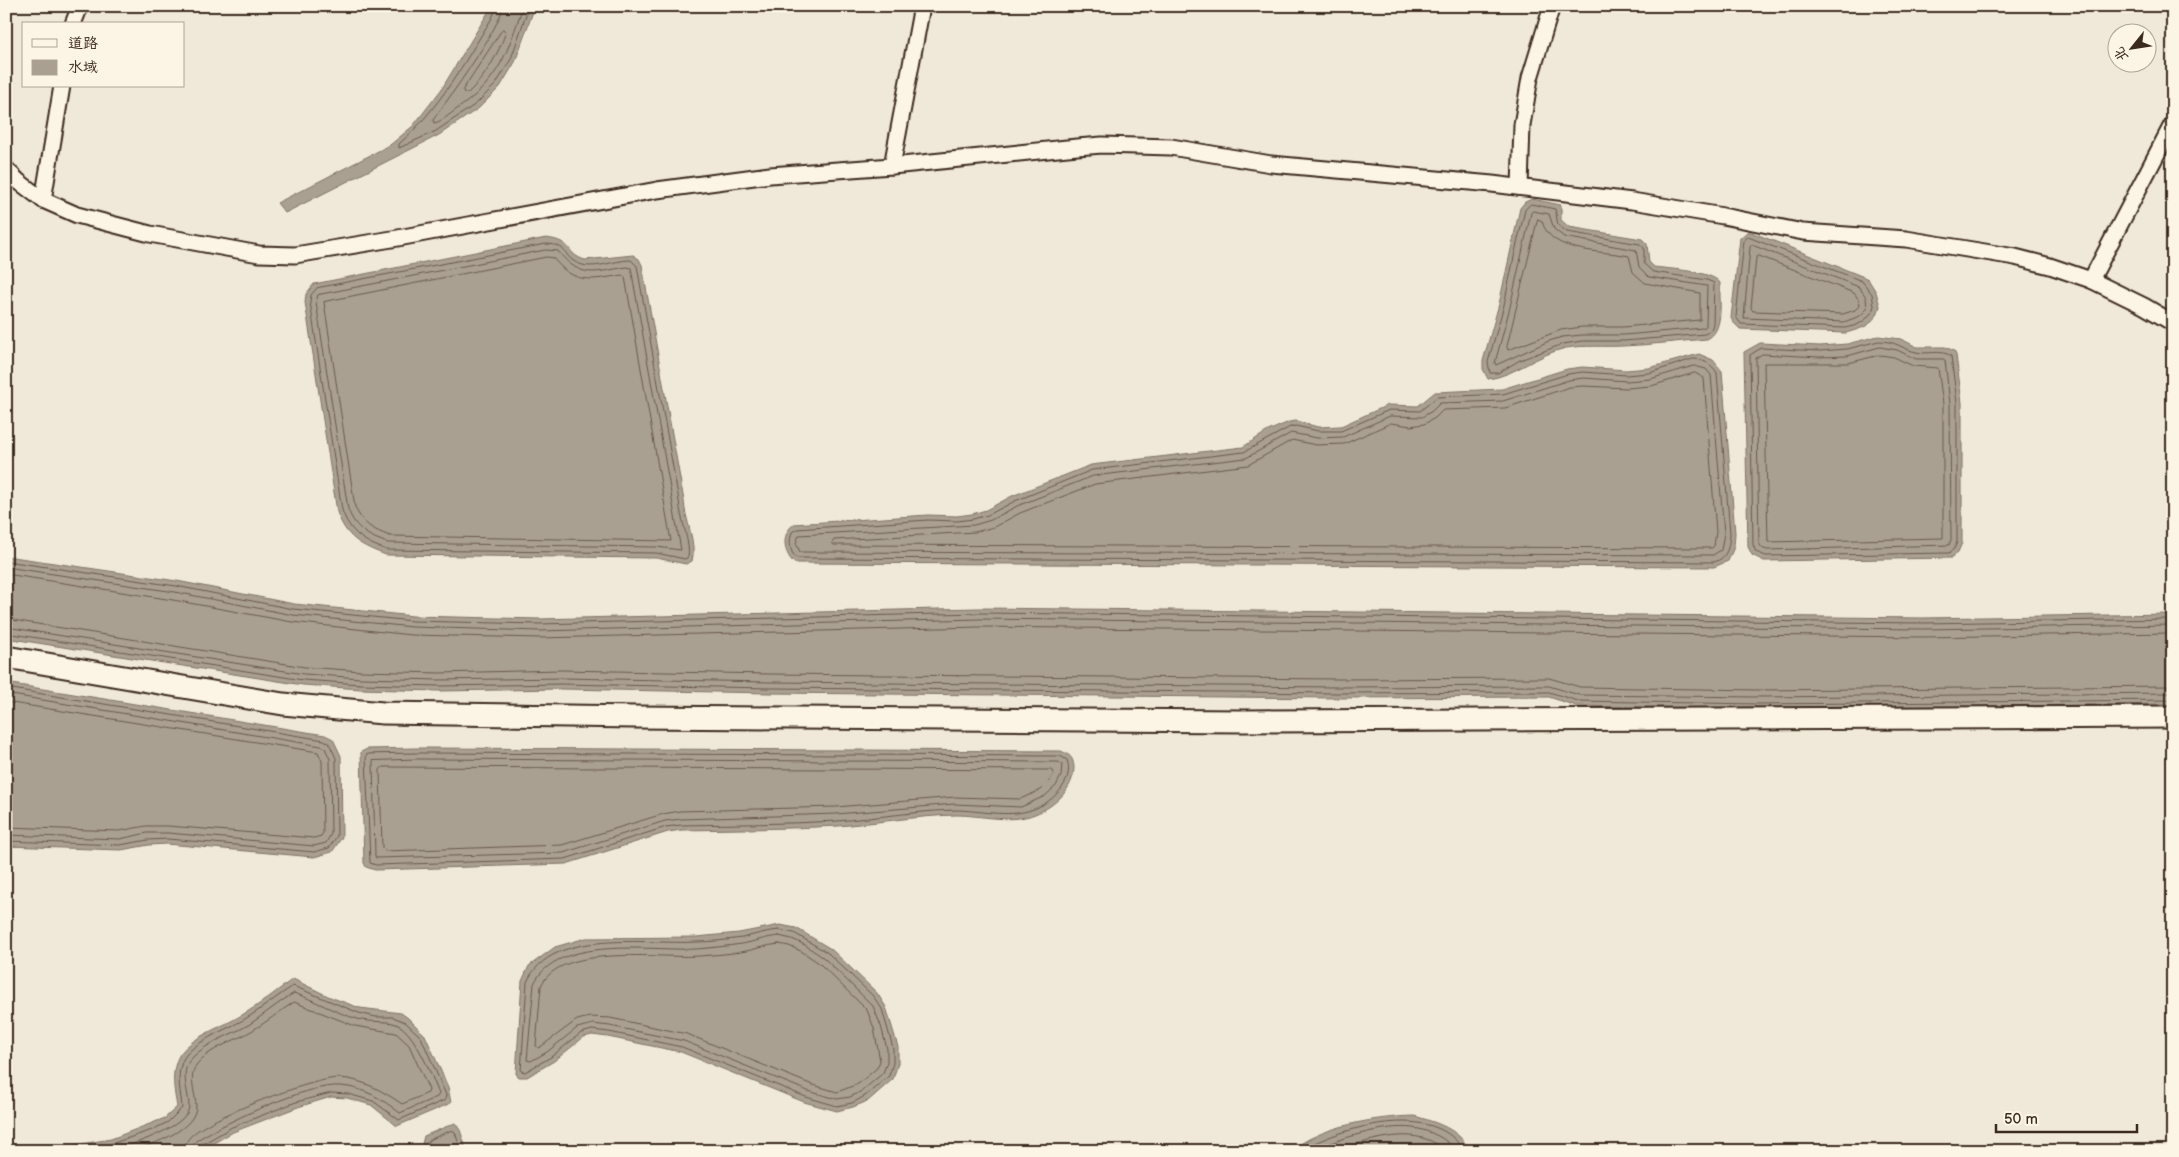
<svg xmlns="http://www.w3.org/2000/svg" width="2179" height="1157" viewBox="0 0 2179 1157" font-family="'Balsamiq Sans','LXGW WenKai TC',sans-serif">
  <style>
    .water { fill: #aaa091; stroke: #7e7163 }
    .lines { fill: none; stroke-linecap: round; stroke-linejoin: round }
    .shore { stroke: #67594c; stroke-width: 1 }
    .street-casing { stroke: #3b2a1e; stroke-width: 19 }
    .secondary-casing { stroke: #3b2a1e; stroke-width: 25 }
    .street { stroke: #fcf5e5; stroke-width: 15 }
    .secondary { stroke: #fcf5e5; stroke-width: 21 }
  </style>
  <rect width="100%" height="100%" fill="#f0e9d9"/>
  <filter id="ink" filterUnits="userSpaceOnUse"><feTurbulence type="fractalNoise" baseFrequency=".02" numOctaves="2"/><feDisplacementMap in="SourceGraphic" scale="10" xChannelSelector="R" yChannelSelector="G"/><feConvolveMatrix kernelMatrix="1 2 1 2 8 2 1 2 1" color-interpolation-filters="sRGB"/></filter>
  <g filter="url(#ink)">
    <g class="water">
      <polygon points="492,6 535,6 515,62 500,87 479,108 439,135 285,213 277,203 390,145 413,126 441,90"/>
      <path d="M1532,199L1561,205V220L1569,227L1642,239L1647,244L1649,262L1654,267C1669,269 1713,271 1720,283C1719,299 1725,331 1707,339C1679,341 1651,345 1623,346C1604,347 1585,345 1566,348C1538,354 1514,376 1488,379L1483,369V361L1499,304L1520,208L1525,202Z"/>
      <polygon points="1747,232 1751,232 1864,277 1868,279 1876,292 1880,306 1877,315 1868,325 1859,329 1846,333 1740,329 1733,322 1731,318 1740,238"/>
      <path d="M546,238C574,241 565,254 585,260L633,255L639,259L642,265L684,501C685,520 697,543 692,561L686,564L656,558L386,555C361,546 346,538 337,512L305,302L306,294L314,284Z"/>
      <polygon points="1878,336 1901,339 1917,347 1945,347 1954,351 1956,355 1962,403 1962,543 1958,552 1951,558 1764,561 1752,555 1748,547 1744,352 1760,343 1820,346 1847,344"/>
      <path d="M1699,354L1713,360L1722,371L1735,533L1734,547L1728,561L1714,567L794,563C783,552 781,534 794,524L928,515L957,516L972,514L986,510L1012,496L1091,465L1243,447L1268,431L1289,422L1296,421L1318,427L1341,426L1388,405L1418,406L1435,392L1502,389L1567,369L1582,367L1626,370L1649,368Z"/>
      <polygon points="6,556 177,581 294,604 413,616 539,619 978,608 1922,618 2173,614 2173,704 1759,709 1576,706 1549,697 1338,698 769,693 561,689 440,691 361,689 303,685 6,638"/>
      <polygon points="6,683 325,735 333,739 341,756 342,837 332,852 314,857 167,844 149,845 121,850 6,846"/>
      <path d="M417,748L1061,751C1070,755 1073,757 1074,767C1074,789 1054,807 1035,814C1011,824 981,815 956,815C916,816 877,823 838,826C786,829 734,829 682,830L668,832L566,864L375,870L366,867L364,863L361,752L367,749Z"/>
      <polygon points="780,925 796,928 831,949 877,993 886,1007 898,1047 898,1063 893,1079 868,1101 853,1107 837,1111 804,1102 681,1052 608,1037 592,1035 584,1037 554,1061 527,1077 519,1077 516,1074 522,981 529,966 555,947 586,938 696,937 739,933"/>
      <path d="M293,979L330,997L360,1008L401,1013L408,1018L425,1035L448,1087L451,1103L397,1126L371,1105L347,1098L331,1097L298,1107L233,1132L200,1151H63L62,1147L111,1139L165,1118L177,1107C174,1090 170,1070 180,1054C194,1035 223,1027 242,1015C260,1005 276,991 293,979Z"/>
      <path d="M1414,1116C1435,1122 1461,1129 1469,1151H1291C1320,1126 1377,1117 1414,1116Z"/>
      <polygon points="455,1123 460,1130 467,1151 424,1151 422,1144 424,1136"/>
    </g>
    <g class="lines">
      <g class="shore">
        <path d="M497,6L492,18C464,63 439,109 399,144V148L436,131L476,104L496,84L511,59L529,6"/>
        <path d="M503,6C502,25 447,101 433,120L434,123C441,122 450,114 457,109C500,80 507,53 523,6"/>
        <path d="M503,29L506,32C497,56 487,75 468,93H464L463,90Z"/>
        <polygon points="1531,204 1555,209 1558,225 1567,232 1640,244 1644,248 1644,264 1653,272 1707,280 1714,283 1713,324 1711,330 1705,334 1624,341 1582,341 1563,344 1520,360 1498,373 1490,373 1488,362 1504,305 1515,252 1525,210"/>
        <polygon points="1533,211 1549,214 1554,229 1564,237 1636,250 1639,267 1649,277 1707,286 1706,326 1703,328 1624,335 1582,335 1562,337 1549,341 1496,365 1495,363 1510,307 1531,213"/>
        <path d="M1538,219L1542,221C1550,254 1601,250 1629,256L1633,272L1645,283L1700,293V320L1623,327H1582L1561,330L1508,350L1507,347Z"/>
        <polygon points="1748,237 1862,281 1872,294 1874,306 1872,312 1865,320 1857,325 1845,328 1741,324 1736,317 1744,241"/>
        <path d="M546,244C570,245 561,255 577,263C593,271 614,260 631,260L637,266L679,501C680,517 691,545 688,557L685,559L656,553L387,550C365,543 350,533 342,510L310,302L311,295L317,288Z"/>
        <polygon points="1752,245 1859,287 1866,297 1867,309 1860,316 1844,322 1744,318 1750,247"/>
        <path d="M546,250L558,251C581,280 594,272 627,267L631,268L681,550L656,547L388,543C369,537 355,529 348,509L316,302L318,295Z"/>
        <polygon points="1759,256 1854,293 1859,300 1860,305 1855,310 1843,314 1753,311 1751,308 1756,258"/>
        <path d="M547,257L553,258C575,285 591,280 622,275L625,277L671,541L390,536C373,530 362,524 355,507L324,302Z"/>
        <path d="M1879,341C1897,341 1902,349 1916,352C1928,355 1941,349 1951,356L1957,403V542L1954,549L1949,553L1766,556L1756,552L1753,545L1750,355L1761,348L1820,351L1847,349Z"/>
        <polygon points="1880,347 1897,350 1916,359 1943,359 1945,360 1950,404 1951,540 1949,545 1767,550 1762,548 1759,543 1756,358 1762,354 1820,357 1847,356"/>
        <polygon points="1880,355 1894,357 1913,366 1938,368 1943,404 1943,538 1768,542 1764,363 1848,363"/>
        <path d="M1693,359C1703,359 1712,364 1717,373L1730,533C1729,546 1728,558 1714,562L797,558C789,553 789,540 792,532L797,529L928,520L957,521L973,519L988,515L1015,501L1092,470L1244,452L1290,427L1296,426L1318,431H1341L1389,410L1420,411L1437,397L1503,394L1568,374L1582,372L1626,375L1649,373Z"/>
        <polygon points="1694,366 1706,369 1711,375 1724,533 1721,550 1713,555 800,552 796,543 799,535 974,525 991,520 1017,506 1093,476 1246,458 1291,433 1317,438 1343,437 1390,416 1422,417 1432,411 1440,403 1503,401 1569,380 1583,378 1627,381 1650,379"/>
        <polygon points="1695,373 1704,378 1716,532 1714,546 1712,548 834,545 832,543 834,540 975,532 994,527 1020,513 1095,484 1248,465 1292,440 1316,445 1344,444 1391,423 1411,426 1424,424 1435,418 1443,410 1505,408 1570,387 1583,386 1627,388 1651,386"/>
        <polyline points="6,561 176,586 293,609 412,621 539,624 979,613 1922,623 2173,619"/>
        <polyline points="6,567 175,592 293,615 412,627 540,631 979,619 1922,629 2173,625"/>
        <polyline points="6,574 173,600 292,622 411,635 540,638 979,627 1922,637 2173,633"/>
        <polyline points="6,619 305,667 362,671 440,673 561,670 769,674 1338,679 1549,678 1580,687 1759,690 2173,686"/>
        <polyline points="6,627 304,674 361,678 440,680 561,678 769,682 1338,687 1549,686 1579,695 1759,697 2173,693"/>
        <polyline points="6,633 303,680 361,684 440,686 561,684 769,688 1338,693 1549,692 1578,701 1759,704 2173,700"/>
        <polyline points="6,688 324,740 329,743 336,758 337,836 329,848 314,852 168,839 148,840 120,845 6,841"/>
        <polyline points="6,694 321,746 325,748 330,759 331,834 326,843 314,846 168,833 147,833 120,839 6,835"/>
        <polyline points="6,702 318,752 322,761 323,833 321,836 314,838 168,826 146,826 119,831 6,827"/>
        <path d="M417,753L1060,756L1067,760C1075,783 1050,804 1031,810C1007,818 979,810 955,810C916,811 877,818 837,821C786,824 733,824 681,825L666,827L565,859L376,865L370,863L366,755L369,754Z"/>
        <polygon points="417,759 1058,762 1062,764 1061,776 1056,786 1045,796 1021,807 955,804 836,814 681,819 665,821 563,853 376,858 375,856 373,761"/>
        <polygon points="383,767 1052,770 1054,772 1050,781 1041,790 1020,799 955,797 836,807 680,811 663,814 562,845 385,851 382,848 380,770"/>
        <path d="M779,930L794,933L828,953L873,996L882,1009L893,1048V1063L889,1076L865,1096L852,1103L837,1106L806,1097L682,1047L609,1032L592,1030L581,1033L551,1057L525,1072L521,1071L527,982C552,927 646,945 696,942C711,942 727,940 742,938C754,935 766,931 779,930Z"/>
        <path d="M779,936L792,939L805,945L824,958L873,1006L881,1026L887,1049V1062L883,1073L862,1091L850,1097L837,1099L808,1091L684,1041L610,1026L593,1024L577,1028L547,1052L531,1061L527,1060L534,984C556,935 651,951 696,949C711,948 727,946 742,944C754,942 766,937 779,936Z"/>
        <path d="M779,944L789,946L801,951L819,963L867,1010L874,1028L880,1061L877,1068L858,1084L837,1092L810,1084L687,1034L610,1018L590,1017L577,1020L539,1048L536,1046L541,986C560,943 659,959 699,956C713,955 727,954 741,952C754,950 766,945 779,944Z"/>
        <path d="M68,1151L105,1146L152,1130L168,1122L182,1108C181,1091 176,1079 182,1062C189,1043 228,1029 245,1019C262,1009 277,996 293,986L359,1013L376,1017H393L405,1022L421,1037L446,1095L445,1100L399,1120L373,1101L348,1094L331,1093L296,1102L232,1127L201,1145L199,1151"/>
        <path d="M112,1151C129,1146 188,1127 189,1107C189,1091 179,1073 191,1059C206,1042 232,1035 250,1024C265,1014 279,1002 294,993C315,1000 335,1013 358,1019C370,1023 386,1020 396,1024C414,1030 432,1076 439,1094L437,1097L400,1113C382,1099 365,1088 341,1086C309,1083 226,1122 197,1140L193,1144L192,1151"/>
        <path d="M134,1151C152,1144 197,1130 196,1105C195,1092 188,1076 197,1064C209,1048 236,1041 253,1030C267,1022 280,1011 294,1002L355,1026L396,1033L409,1045L429,1090L428,1093L402,1104C383,1091 362,1079 339,1078C313,1078 206,1118 190,1137C186,1141 185,1145 185,1151"/>
        <polyline points="428,1151 427,1144 429,1140 452,1130 455,1132 461,1151"/>
        <path d="M1299,1151C1339,1128 1435,1099 1464,1151"/>
        <path d="M1312,1151C1336,1139 1386,1124 1413,1128C1429,1130 1446,1138 1457,1151"/>
        <path d="M1329,1151C1339,1146 1350,1145 1360,1143C1390,1136 1421,1128 1446,1151"/>
      </g>
      <defs>
        <g id="street">
          <polyline points="73,24 80,6"/>
          <polyline points="892,166 922,6"/>
          <polyline points="6,169 18,181 43,200 77,215 150,234 259,254 295,255 398,238 657,190 770,175 892,166 1077,147 1102,145 1171,147 1271,164 1492,184 1632,201 1723,216 1803,232 1906,239 2015,257 2050,266 2091,280 2144,306 2173,323"/>
          <polyline points="1520,187 1522,125 1530,78 1552,6"/>
          <polyline points="43,200 62,86"/>
          <polyline points="2091,280 2173,123"/>
        </g>
        <polyline id="secondary" points="6,657 283,704 383,713 635,717 1244,721 2173,717"/>
      </defs>
      <use href="#street" class="street-casing"/>
      <use href="#secondary" class="secondary-casing"/>
      <use href="#street" class="street"/>
      <use href="#secondary" class="secondary"/>
    </g>
  </g>
  <rect width="2179" height="1157" fill="none" stroke="#fcf5e5" stroke-width="25"/>
  <rect x="12" y="12" width="2154" height="1132" fill="none" stroke="#3b2a1e" stroke-width="2" filter="url(#ink)"/>
  <rect x="22" y="22" width="162" height="65" fill="#fcf5e5" stroke="#afa495"/>
  <rect x="32" y="39" width="25" height="8" fill="#fcf5e5" stroke="#afa495"/>
  <text x="68" y="48" font-size="15" fill="#3b2a1e">道路</text>
  <rect x="32" y="60" width="25" height="15" fill="#aaa091" stroke="#afa495"/>
  <text x="68" y="72" font-size="15" fill="#3b2a1e">水域</text>
  <g transform="translate(2132 48) rotate(240)"><circle r="24" fill="#fcf5e5" stroke="#afa495"/>
  <path d="M0-4L9 19L0 12L-9 19Z" fill="#3b2a1e"/>
  <text y="-8" font-size="14" font-weight="bold" text-anchor="middle" fill="#3b2a1e">北</text>
  </g>
  <path d="M1996 1124v8h141v-8" fill="none" stroke="#3b2a1e" stroke-width="2.5"/>
  <text x="2004" y="1124" font-size="15" fill="#3b2a1e" stroke="#fcf5e5" stroke-width="4" paint-order="stroke">50 m</text>
</svg>
